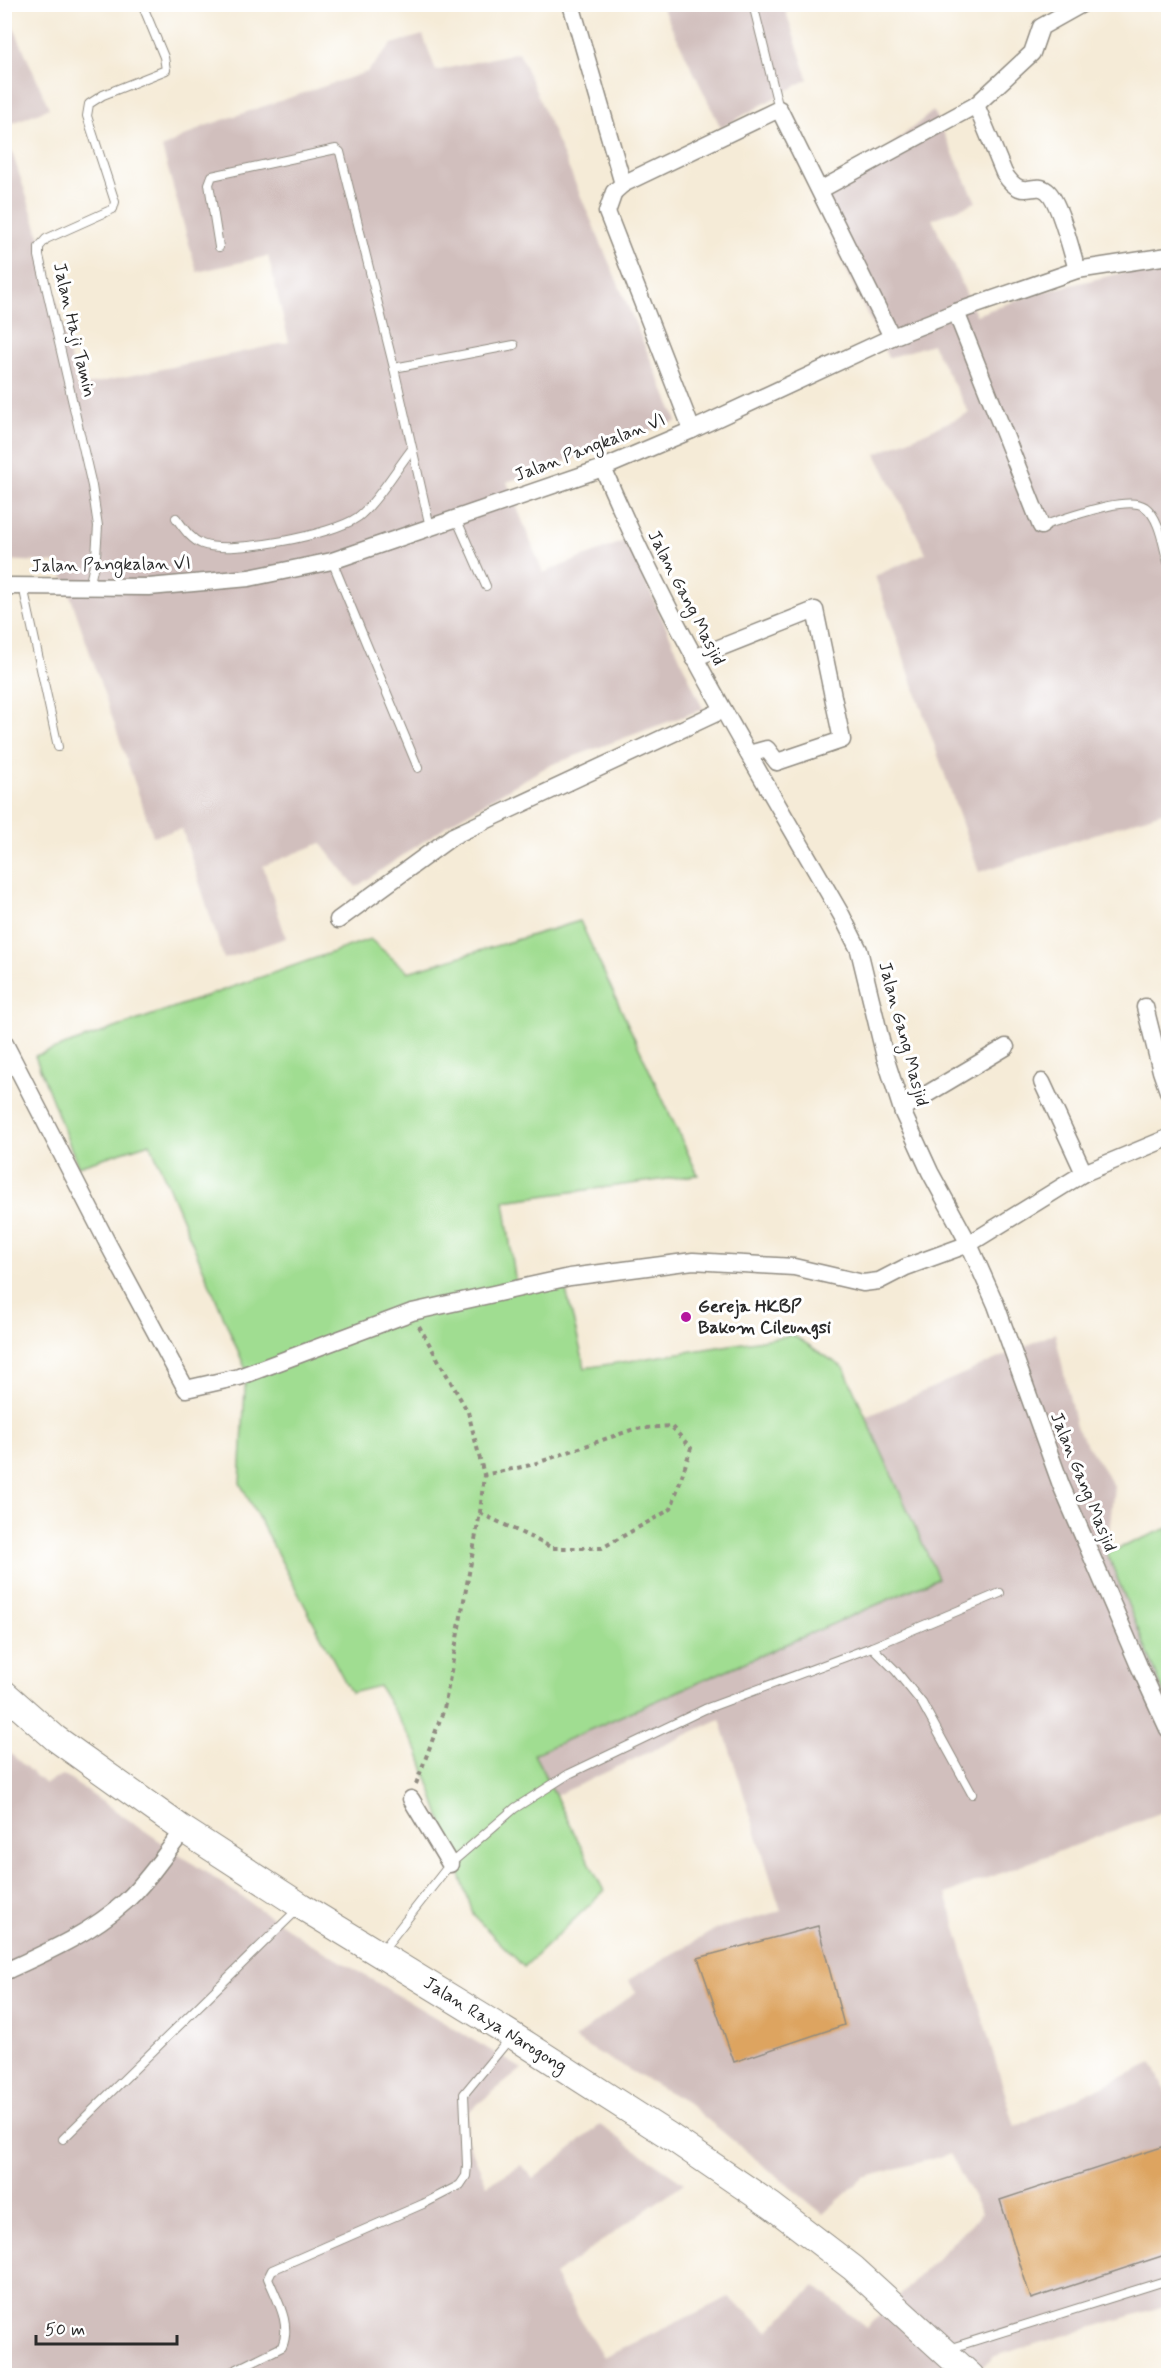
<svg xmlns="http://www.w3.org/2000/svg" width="1173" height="2380" viewBox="0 0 1173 2380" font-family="Mynerve,sans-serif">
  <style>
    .industrial { fill: #d1bfbd }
    .green { fill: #a0dd91; stroke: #66845e; stroke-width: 1.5 }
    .building { fill: #dda460 }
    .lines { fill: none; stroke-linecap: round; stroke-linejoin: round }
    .service-casing { stroke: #908b81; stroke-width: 10 }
    .minor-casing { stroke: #908b81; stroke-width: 19 }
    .primary-casing { stroke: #908b81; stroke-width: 28 }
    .path { stroke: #908b81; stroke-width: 4; stroke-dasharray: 4.5 4.5; stroke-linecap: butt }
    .service { stroke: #fff; stroke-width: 8 }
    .minor { stroke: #fff; stroke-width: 16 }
    .primary { stroke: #fff; stroke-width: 26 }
    .poi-dot { fill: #b5179e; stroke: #fff; stroke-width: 2 }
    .labels { text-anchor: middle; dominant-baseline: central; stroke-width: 6; stroke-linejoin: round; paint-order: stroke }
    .street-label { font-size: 18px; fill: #2b2b2b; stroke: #fff }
    .poi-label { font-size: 18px; font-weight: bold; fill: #2b2b2b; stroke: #fff; text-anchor: start }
  </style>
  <rect width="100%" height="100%" fill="#fff"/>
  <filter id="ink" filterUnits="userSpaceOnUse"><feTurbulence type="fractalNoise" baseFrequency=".0167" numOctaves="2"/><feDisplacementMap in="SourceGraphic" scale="12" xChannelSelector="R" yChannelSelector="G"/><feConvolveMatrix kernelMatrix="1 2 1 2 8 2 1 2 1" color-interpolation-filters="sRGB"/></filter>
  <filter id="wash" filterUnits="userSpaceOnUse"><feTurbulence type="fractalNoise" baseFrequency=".008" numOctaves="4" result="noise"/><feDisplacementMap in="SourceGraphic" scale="24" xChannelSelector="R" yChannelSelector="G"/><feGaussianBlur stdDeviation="1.35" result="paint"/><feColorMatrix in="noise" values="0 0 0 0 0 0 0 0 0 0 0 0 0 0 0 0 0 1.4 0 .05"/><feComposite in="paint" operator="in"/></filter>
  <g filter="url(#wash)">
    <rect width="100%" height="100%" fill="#f5ebd7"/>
    <g class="industrial">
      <polygon points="661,5 797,5 785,9 808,79 721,128"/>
      <polygon points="5,7 49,108 5,126 4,126"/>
      <polygon points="423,35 436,71 519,52 677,421 507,482 543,573 627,540 703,709 548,766 455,820 356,887 321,843 263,866 286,938 224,959 182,829 153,836 59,563 5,560 4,128 47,258 77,387 289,342 268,256 197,272 162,148 205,126 367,72 392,44"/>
      <polygon points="933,111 976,202 932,219 976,315 1037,293 1168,262 1168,810 979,872 875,576 926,553 876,454 969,413 932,344 888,358 810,193 884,151"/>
      <polygon points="1055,1333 1076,1427 1114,1486 1107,1553 1168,1703 1168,1810 946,1894 1015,2127 1152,2063 1168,2097 1168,2305 995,2356 974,2375 5,2375 4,1748 45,1784 63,1775 305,1940 522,2069 469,2111 466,2137 487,2185 521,2165 533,2179 600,2125 684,2183 554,2275 603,2358 729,2297 768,2331 815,2286 867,2328 982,2213 950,2154 863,2178 823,2214 686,2102 574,2039 636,1992 628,1980 716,1929 781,1911 720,1719 555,1796 533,1754 938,1578 866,1417"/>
    </g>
    <g class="green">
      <polygon points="580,921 698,1175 504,1201 516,1285 565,1286 585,1368 793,1335 844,1368 938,1578 534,1754 604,1891 524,1967 474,1916 418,1751 379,1686 351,1693 240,1483 246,1370 150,1143 78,1166 35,1056 370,939 408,972"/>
      <polygon points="1168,1528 1168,1703 1107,1553"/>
    </g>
    <g id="blocks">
      <g class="building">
        <polygon points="818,1926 844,2025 734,2062 698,1958"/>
        <polygon points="1168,2145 1168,2254 1031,2299 1000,2200"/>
      </g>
    </g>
  </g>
  <g filter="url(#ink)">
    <use href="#blocks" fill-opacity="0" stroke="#908b81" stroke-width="1.5"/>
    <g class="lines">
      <defs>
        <g id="service">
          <polyline points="753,4 779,109"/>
          <polyline points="219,247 209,184 212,176 336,149 340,152 394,368 430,527"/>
          <polyline points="394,368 514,345"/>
          <path d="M176,518C183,527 190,539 202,544C230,555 333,535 358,517C376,503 397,468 412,449"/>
          <polyline points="456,518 486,586"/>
          <path d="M1041,526C1063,520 1126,494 1145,507C1160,518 1163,546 1168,562"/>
          <polyline points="332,561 418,768"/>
          <polyline points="23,586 58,747"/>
          <polyline points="89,587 96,556 98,526 92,486 39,256 39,247 46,239 113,209 115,202 87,116 89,104 103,95 166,70 164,57 142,4"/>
          <polyline points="872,1647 896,1671 922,1703 972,1794"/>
          <polyline points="382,1951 450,1864 515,1808 569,1774 705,1709 872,1647 1000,1593"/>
          <polyline points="63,2139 298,1909"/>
          <polyline points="948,2349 1168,2280"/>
          <path d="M223,2376L282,2347C292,2324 277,2300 268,2278L272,2270L423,2204L460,2185L466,2176L467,2165L464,2094L511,2037"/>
        </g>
        <g id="minor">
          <polyline points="571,4 623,184 614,192 607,212 692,430"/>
          <path d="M976,105L1004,173C1023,203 1033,180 1047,191C1059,200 1072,253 1077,270"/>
          <polyline points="623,184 779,109 892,337"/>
          <polyline points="820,190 976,105 1032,53 1041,27 1082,4"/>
          <polyline points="956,312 1041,526"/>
          <path d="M603,468C669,625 758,770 842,916L859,950L885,1057L903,1113L930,1172L969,1244L996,1305L1061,1485L1139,1666L1168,1729"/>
          <polyline points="4,586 149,587 249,578 332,561 603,468 692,430 892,337 956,312 1077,270 1168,256"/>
          <polyline points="694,658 815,610 842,740 777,762 767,749 749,754"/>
          <polyline points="338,920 453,836 723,710"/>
          <polyline points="1145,1007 1161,1071 1168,1091"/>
          <polyline points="4,1042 108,1244 186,1389 239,1377 412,1312 570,1277 693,1261 794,1267 863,1283 879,1281 906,1267 969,1244 1084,1173 1168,1138"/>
          <polyline points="1042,1082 1084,1173"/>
          <polyline points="902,1109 1006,1047"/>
          <polyline points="411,1799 450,1864"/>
          <path d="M4,1972C47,1952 89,1934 125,1902C147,1882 165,1854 184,1830"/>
        </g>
        <polyline id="primary" points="4,1693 55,1738 184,1830 301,1906 512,2035 668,2135 772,2206 853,2268 971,2376"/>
      </defs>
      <use href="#service" class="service-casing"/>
      <use href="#minor" class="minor-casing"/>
      <use href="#primary" class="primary-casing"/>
      <g class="path">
        <polyline points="480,1513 553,1548 602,1548 671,1509 691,1448 671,1426 634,1429 531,1465 484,1475"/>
        <polyline points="416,1784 444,1709 480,1513 484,1475 468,1412 419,1326"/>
      </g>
      <use href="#service" class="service"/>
      <use href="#minor" class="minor"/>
      <use href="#primary" class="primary"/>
    </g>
  </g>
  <circle class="poi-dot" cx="686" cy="1317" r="6"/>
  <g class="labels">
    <g class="street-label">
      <text transform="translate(74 330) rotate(77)">Jalan Haji Tamin</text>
      <text transform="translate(590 448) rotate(-21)">Jalan Pangkalan VI</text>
      <text transform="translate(111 565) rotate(-1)">Jalan Pangkalan VI</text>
      <text transform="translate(686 598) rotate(63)">Jalan Gang Masjid</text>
      <text transform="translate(903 1034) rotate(75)">Jalan Gang Masjid</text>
      <text transform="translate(1083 1482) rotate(68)">Jalan Gang Masjid</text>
      <text transform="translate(495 2025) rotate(32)">Jalan Raya Narogong</text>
    </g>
    <g class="poi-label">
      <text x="698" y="1307">Gereja HKBP<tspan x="698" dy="21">Bakom Cileungsi</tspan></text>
    </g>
  </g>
  <rect width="1173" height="2380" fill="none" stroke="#fff" stroke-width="24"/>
  <path d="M36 2335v9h141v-9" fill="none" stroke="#2b2b2b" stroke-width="3"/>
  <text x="45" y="2335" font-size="18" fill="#2b2b2b" stroke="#ffffff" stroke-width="4.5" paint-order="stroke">50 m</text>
</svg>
